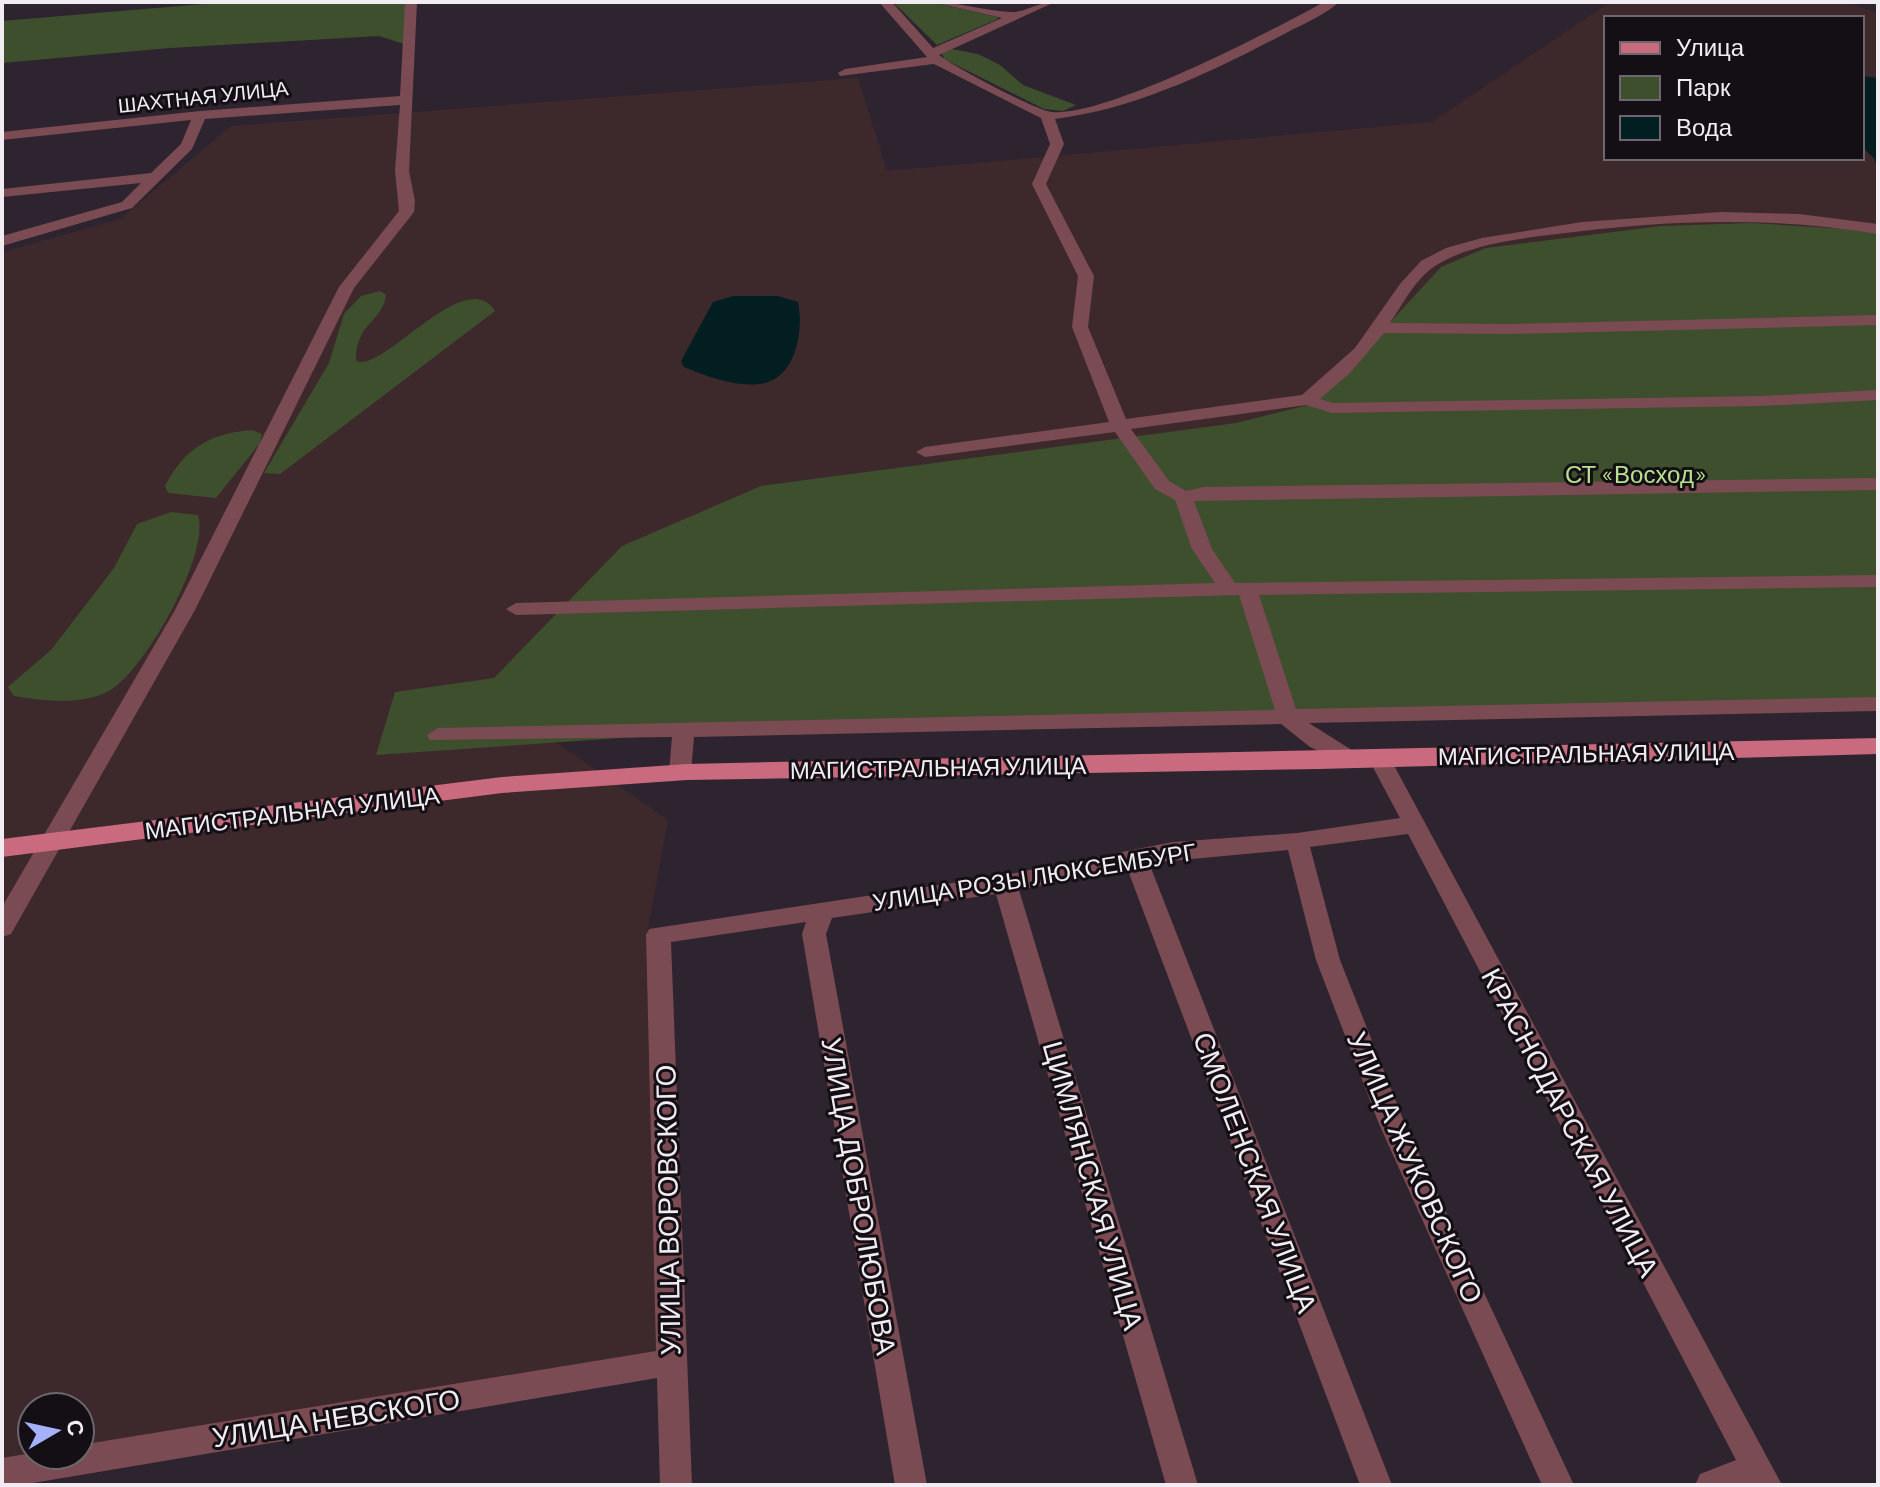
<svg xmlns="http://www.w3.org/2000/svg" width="1880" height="1487" viewBox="0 0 1880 1487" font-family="Barlow,sans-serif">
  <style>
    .industrial { fill: #3d292c; fill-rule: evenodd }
    .green { fill: #3d4f2c }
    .water { fill: #021e21 }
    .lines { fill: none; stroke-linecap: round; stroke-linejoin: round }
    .minor { fill: #7a4b53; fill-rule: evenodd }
    .major { fill: #ca6a7e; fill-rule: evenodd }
    .labels { text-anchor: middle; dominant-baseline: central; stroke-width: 6; stroke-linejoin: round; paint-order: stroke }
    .far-street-label { font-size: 20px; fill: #f1ebf2; stroke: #130f14 }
    .park-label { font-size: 24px; fill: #b7e190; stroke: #130f14 }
    .street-label { font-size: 24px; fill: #f1ebf2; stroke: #130f14 }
    .near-street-label { font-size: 28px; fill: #f1ebf2; stroke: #130f14 }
  </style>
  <rect width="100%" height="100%" fill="#2d242f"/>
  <path class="industrial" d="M1610,2H1845L1878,13V244L1326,428L492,698L668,820L646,939L656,1353L2,1473V252L120,219L231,126L858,78L887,171L1432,122ZM1606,18H1862V158H1606ZM32,1407H80V1455H32Z"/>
  <g class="green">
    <polygon points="227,2 408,2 407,45 379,36 170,48 2,63 2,21"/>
    <polygon points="932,2 997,17 998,19 937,45 894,3"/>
    <polygon points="952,49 978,54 1000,65 1023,85 1076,105 1063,111 1044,109 944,59 942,53"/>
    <polygon points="1751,223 1878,231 1878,710 664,735 376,755 395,692 494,678 622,546 761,486 1236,423 1316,403 1441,267 1486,248 1661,226"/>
    <path d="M380,291L386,295C383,322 356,322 356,360L359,362C390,365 467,265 495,311L288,468L280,474L264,473L329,363L344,314L361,296Z"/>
    <path d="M252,430L262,434L260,443L216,498L168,493L165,486C184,448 211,433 252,430Z"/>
    <path d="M171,512L198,515C211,553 142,678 105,693C78,705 43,701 14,696L8,687L51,650L114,568L137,524Z"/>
  </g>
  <g class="water">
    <polygon points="1862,76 1878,78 1878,169 1874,158 1862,147"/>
    <path d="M778,296L798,302C804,331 796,380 759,384C736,387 705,376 684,367L681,361L713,302L733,296Z"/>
  </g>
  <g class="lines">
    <g class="minor">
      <polygon points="405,2 417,2 409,171 415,201 414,212 354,288 195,610 11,934 2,937 2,907 175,610 339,287 399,211 395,171 400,105 205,119 192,149 132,208 2,246 2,236 122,202 141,183 2,197 2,189 151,173 181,144 191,120 2,140 2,132 200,111 400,96"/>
      <path d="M879,2H892L933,48L1002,18L933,2C960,2 985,11 1011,12C1024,13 1038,2 1055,2L939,55C954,67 1029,106 1047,111C1094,124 1277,28 1324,2H1339C1325,15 1303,24 1286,33C1214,71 1136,109 1055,119L1064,144L1046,184L1094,276L1088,327L1126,419L1302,395L1355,348L1400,284L1421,261L1446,248L1482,238L1582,222L1721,212L1799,214L1878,224V234C1771,216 1665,220 1557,234C1517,239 1470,244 1435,266C1415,279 1403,304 1390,323L1509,324L1878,315V325L1509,334L1384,333L1350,373L1320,399L1333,403L1761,396L1878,390V400L1761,406L1332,413L1306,405L1131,429L1169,481L1186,491L1204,487L1878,478V490L1194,501L1212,549L1235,583L1878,575V587L1259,595L1296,709L1878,697V711L1309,723L1358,754L1361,759L1350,766L1310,747L1281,724L694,737L691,772L680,780L669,772L672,737L430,740L427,735L438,728L1275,710L1239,595L516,615L506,609L516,603L1215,583L1192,549L1175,500L1155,489L1115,432L925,457L916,452L925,447L1109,422L1072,327L1078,276L1032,184L1050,144L1041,118L934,64L840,76L838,73L845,69L927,57Z"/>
      <polygon points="1379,751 1390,758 1782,1485 1695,1485 1700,1474 1736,1460 1408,834 1310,847 1340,960 1405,1124 1574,1485 1542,1485 1379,1124 1316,960 1288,850 1149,863 1392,1485 1360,1485 1127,868 1019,890 1198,1485 1166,1485 996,894 832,918 826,934 927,1485 895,1485 802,934 806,922 671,942 692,1485 660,1485 657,1378 21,1485 2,1485 2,1458 32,1453 80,1455 80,1445 656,1351 646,935 649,929 1005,875 1173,842 1297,833 1400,818 1368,758"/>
    </g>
    <polygon class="major" points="1878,738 1878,754 1319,769 687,780 502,793 2,857 2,839 502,777 687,764"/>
  </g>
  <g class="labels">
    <g class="far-street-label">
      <text transform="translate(203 96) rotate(-6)">ШАХТНАЯ УЛИЦА</text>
    </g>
    <g class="park-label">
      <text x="1636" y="473">СТ «Восход»</text>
    </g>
    <g class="street-label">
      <text transform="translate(1586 753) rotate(-1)">МАГИСТРАЛЬНАЯ УЛИЦА</text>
      <text transform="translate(938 767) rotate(-1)">МАГИСТРАЛЬНАЯ УЛИЦА</text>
      <text transform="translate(292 812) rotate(-7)">МАГИСТРАЛЬНАЯ УЛИЦА</text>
      <text transform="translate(1034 876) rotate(-9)">УЛИЦА РОЗЫ ЛЮКСЕМБУРГ</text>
    </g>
    <g class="near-street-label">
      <text transform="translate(1571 1122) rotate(62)">КРАСНОДАРСКАЯ УЛИЦА</text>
      <text transform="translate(1416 1167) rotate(66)">УЛИЦА ЖУКОВСКОГО</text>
      <text transform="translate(1256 1172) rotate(69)">СМОЛЕНСКАЯ УЛИЦА</text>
      <text transform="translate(1094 1185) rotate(74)">ЦИМЛЯНСКАЯ УЛИЦА</text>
      <text transform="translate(860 1196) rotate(80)">УЛИЦА ДОБРОЛЮБОВА</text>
      <text transform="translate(667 1210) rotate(-91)">УЛИЦА ВОРОВСКОГО</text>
      <text transform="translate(336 1417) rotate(-9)">УЛИЦА НЕВСКОГО</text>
    </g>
  </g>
  <rect width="1880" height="1487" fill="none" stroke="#f1ebf2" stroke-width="8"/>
  <rect x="1604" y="16" width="260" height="144" fill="#130f14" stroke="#6c676d" stroke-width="2"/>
  <rect x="1620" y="42" width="40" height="12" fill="#ca6a7e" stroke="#6c676d" stroke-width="2"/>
  <text x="1676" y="56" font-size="24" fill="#f1ebf2">Улица</text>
  <rect x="1620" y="76" width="40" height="24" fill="#3d4f2c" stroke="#6c676d" stroke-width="2"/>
  <text x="1676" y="96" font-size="24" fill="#f1ebf2">Парк</text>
  <rect x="1620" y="116" width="40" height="24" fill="#021e21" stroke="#6c676d" stroke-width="2"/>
  <text x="1676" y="136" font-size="24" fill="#f1ebf2">Вода</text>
  <g transform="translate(56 1431) rotate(81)"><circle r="38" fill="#130f14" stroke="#6c676d" stroke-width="2"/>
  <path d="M0-6L14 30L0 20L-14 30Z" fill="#a6b1fc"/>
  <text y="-12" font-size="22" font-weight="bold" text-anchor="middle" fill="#f1ebf2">С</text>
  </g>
</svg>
